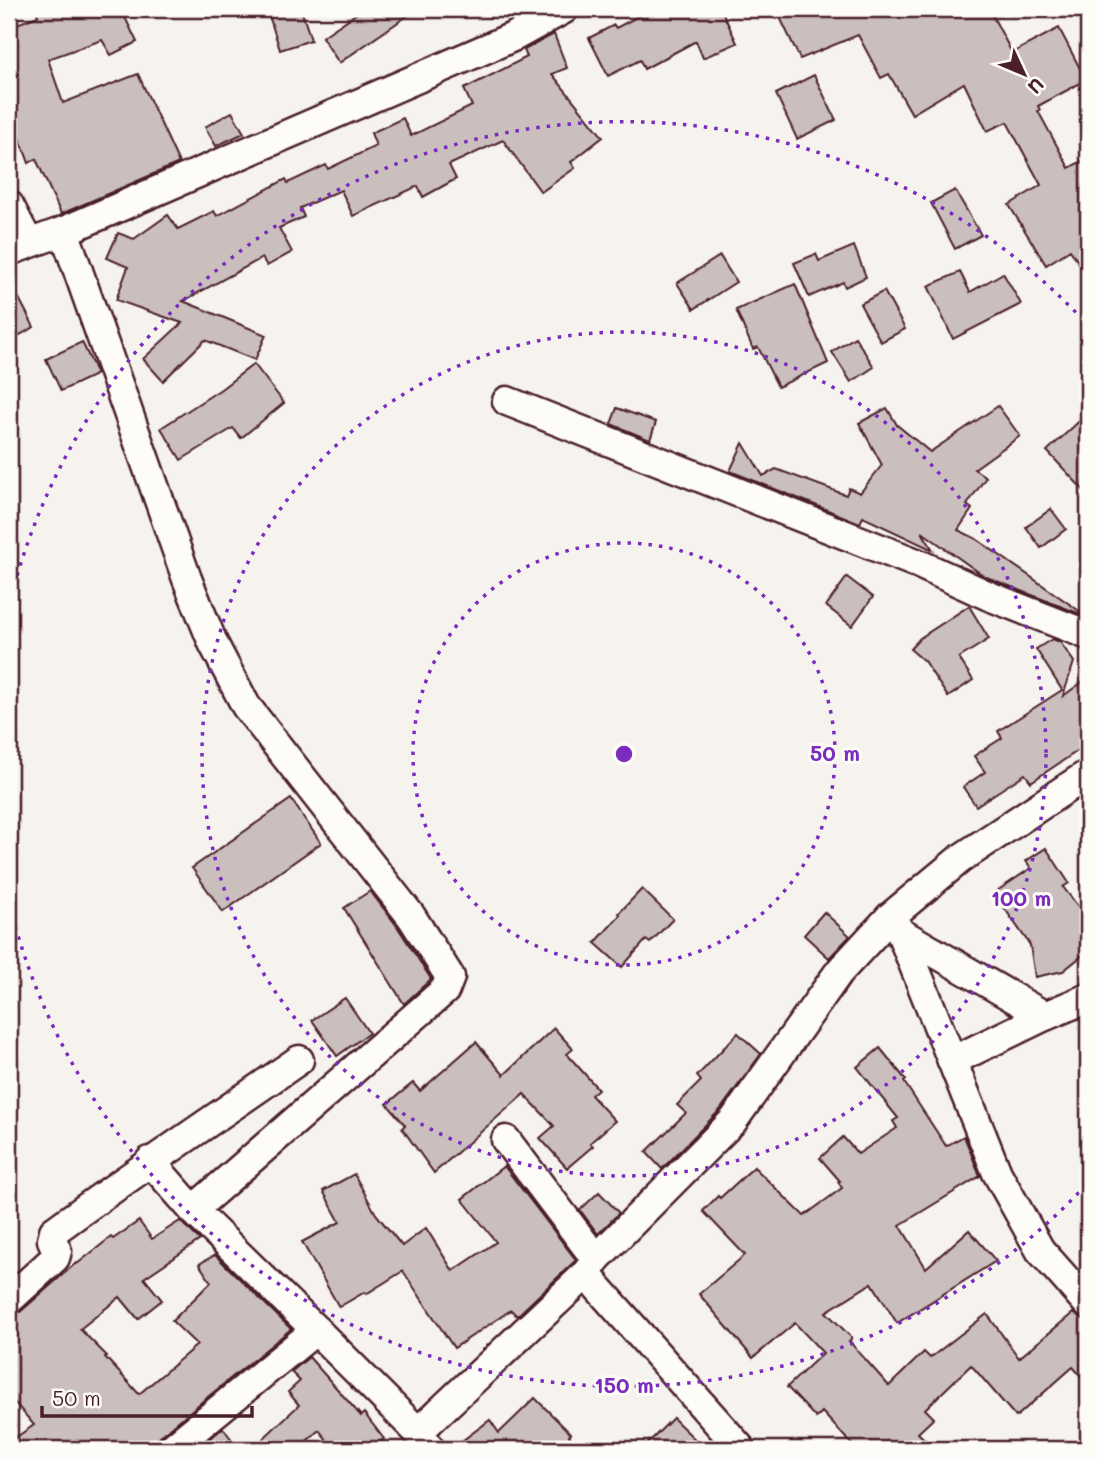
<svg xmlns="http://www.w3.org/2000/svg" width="1097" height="1458" viewBox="0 0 1097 1458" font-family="Mali,sans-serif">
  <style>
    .building { fill: #cbbfbe; stroke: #4a1f2b; stroke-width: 2 }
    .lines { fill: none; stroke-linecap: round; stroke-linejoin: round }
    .street-casing { stroke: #4a1f2b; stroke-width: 33 }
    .street { stroke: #fdfcf7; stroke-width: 28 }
    .ring { fill: none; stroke: #7b2cbf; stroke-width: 3.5; stroke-dasharray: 3.5 7 }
    .centre { fill: #7b2cbf; stroke: #fdfcf7; stroke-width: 3.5 }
    .ring-label { font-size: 21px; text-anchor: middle; font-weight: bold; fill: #7b2cbf; stroke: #fdfcf7; stroke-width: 6; stroke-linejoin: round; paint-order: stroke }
  </style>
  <rect width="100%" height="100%" fill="#f6f3ef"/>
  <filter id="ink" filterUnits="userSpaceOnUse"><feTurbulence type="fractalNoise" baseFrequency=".0143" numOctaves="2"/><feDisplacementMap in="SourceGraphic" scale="14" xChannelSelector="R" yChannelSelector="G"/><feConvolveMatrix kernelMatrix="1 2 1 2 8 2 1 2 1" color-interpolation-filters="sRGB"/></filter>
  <g filter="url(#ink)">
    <g class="building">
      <polygon points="36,9 121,9 137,42 111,55 102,40 48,59 63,103 138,74 179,163 61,214 36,159 29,163 9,109 9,27 38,16"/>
      <polygon points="267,9 301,9 311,40 280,50"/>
      <polygon points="363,9 417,9 339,63 322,37"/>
      <polygon points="652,9 721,9 737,43 703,58 696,41 644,69 640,60 608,76 589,38 614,25 616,28"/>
      <polygon points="776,9 989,9 1012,53 1059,28 1086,80 1038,106 1040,110 1038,111 1069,168 1088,158 1088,276 1070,250 1046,265 1009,205 1041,185 1007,122 987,131 964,83 912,114 889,74 881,78 858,35 800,59"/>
      <polygon points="554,34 567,68 552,74 603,137 571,162 575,168 541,192 503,140 449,165 456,179 423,197 418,186 353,216 341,190 300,208 304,217 279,228 292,252 267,266 262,258 183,301 266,335 255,360 205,340 163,381 143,359 182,323 116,300 128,267 107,258 118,233 134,239 168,215 178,229 214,211 217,216 286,179 288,183 326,165 328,169 376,146 371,133 403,118 411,136 472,106 464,89 527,57 524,50"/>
      <polygon points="814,75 836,120 797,139 776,94"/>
      <polygon points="232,112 244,133 216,146 205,127"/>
      <polygon points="955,190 981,235 955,249 931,203"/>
      <polygon points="854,246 866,277 845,287 843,282 809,297 794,263 816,254 819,261"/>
      <polygon points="720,256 736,282 694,309 677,283"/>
      <polygon points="960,272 970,292 1003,273 1021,304 953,339 928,286"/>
      <polygon points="9,279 34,327 9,341"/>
      <polygon points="795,284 828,363 778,387 758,347 753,349 736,310"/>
      <polygon points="884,291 905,329 881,342 860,304"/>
      <polygon points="855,337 874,367 851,382 832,352"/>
      <polygon points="82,342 97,374 61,391 46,359"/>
      <polygon points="254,364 284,403 241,438 233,428 181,460 161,428 221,389"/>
      <polygon points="998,406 1020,436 974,469 986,477 967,505 972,509 958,530 975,538 1088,617 984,576 922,532 933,550 863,517 860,523 730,471 743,443 763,476 776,469 846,495 849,488 860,493 882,465 859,423 887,408 897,425 930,452"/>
      <polygon points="617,408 656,422 650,440 611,424"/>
      <polygon points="1088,413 1088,495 1047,451"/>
      <polygon points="1051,509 1066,529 1041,548 1026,527"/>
      <polygon points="847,577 873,597 852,626 826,606"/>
      <polygon points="969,606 989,639 959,658 973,680 948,697 924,661 910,649 920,638"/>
      <polygon points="1052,639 1060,642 1074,662 1063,696 1088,678 1088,744 1031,782 1025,774 976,806 963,787 985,772 974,756 1002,738 998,731 1062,690 1036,649"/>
      <polygon points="291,799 321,843 223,912 192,868"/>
      <polygon points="1046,848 1069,883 1063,887 1088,919 1088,951 1063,971 1035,977 1030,945 994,893 1031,868 1026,861"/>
      <polygon points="642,889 673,919 650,943 646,940 622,967 595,943 620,915 619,913"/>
      <polygon points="370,891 397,926 431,979 404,1004 344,908"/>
      <polygon points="824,912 850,936 829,958 804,935"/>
      <polygon points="345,998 369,1033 337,1056 312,1020"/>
      <polygon points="554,1028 573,1049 567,1054 598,1089 591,1095 615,1121 590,1143 593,1146 567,1168 540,1138 554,1126 524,1094 434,1173 402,1128 405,1125 387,1104 413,1083 420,1091 476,1042 504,1075"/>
      <polygon points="738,1033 761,1054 720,1110 662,1169 646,1152 686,1113 677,1105 701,1081 697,1076"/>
      <polygon points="880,1048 906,1080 904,1082 946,1146 964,1136 980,1176 900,1225 926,1268 969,1230 996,1261 897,1323 872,1283 826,1312 852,1338 849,1341 889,1386 924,1352 930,1358 987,1314 1019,1358 1073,1313 1088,1322 1088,1384 1073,1367 1016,1417 971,1365 925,1409 934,1418 918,1433 935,1449 856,1449 822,1412 816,1418 787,1387 823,1353 795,1323 753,1358 699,1294 745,1255 703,1211 718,1196 720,1198 754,1167 804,1216 842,1188 838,1182 840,1181 820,1158 843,1137 858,1154 897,1128 893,1121 898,1118 857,1067"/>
      <polygon points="504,1166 576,1260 517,1316 511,1310 454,1348 403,1271 366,1294 365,1292 339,1307 302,1242 340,1222 323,1191 354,1174 376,1214 402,1246 426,1228 453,1271 496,1242 462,1199"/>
      <polygon points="599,1192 619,1213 598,1234 580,1210"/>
      <polygon points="139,1221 152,1239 180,1221 200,1240 144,1278 162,1300 138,1319 120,1297 80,1329 107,1356 105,1357 139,1394 197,1345 172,1321 211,1282 199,1264 215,1255 291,1329 160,1436 155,1449 9,1449 9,1442 34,1425 9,1396 9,1316 20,1312 76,1263 77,1264 111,1237 113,1239"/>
      <polygon points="309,1357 361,1416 364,1413 384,1439 370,1449 334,1449 319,1430 298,1449 252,1449 299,1405 288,1392 300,1381 291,1372"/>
      <polygon points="535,1398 571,1434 569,1436 582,1449 451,1449 490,1420 499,1433"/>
      <polygon points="673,1418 705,1449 642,1449"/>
      <polygon points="223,1428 239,1449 197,1449"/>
    </g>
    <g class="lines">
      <defs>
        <g id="street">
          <polyline points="9,205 28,242"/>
          <polyline points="64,231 187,579 213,643 246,706 411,916 450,977 445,990 193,1210 316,1330"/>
          <polyline points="9,251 64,231 515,36 564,9"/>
          <polyline points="507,401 919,564 989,596 1088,635"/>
          <polyline points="890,917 901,933 997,1173 1040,1250 1088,1304"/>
          <polyline points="901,933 1045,1016"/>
          <polyline points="952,1061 1045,1016 1088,998"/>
          <polyline points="506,1140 596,1259"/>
          <polyline points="150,1161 193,1210"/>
          <polyline points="586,1274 741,1449"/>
          <path d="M9,1300L55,1258L57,1251L52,1240L54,1231C135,1172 217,1117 299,1060"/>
          <polyline points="418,1432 586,1274 596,1259 733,1121 839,972 890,917 960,859 1088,774"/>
          <polyline points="171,1449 316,1330 418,1432 430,1449"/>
        </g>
      </defs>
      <use href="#street" class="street-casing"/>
      <use href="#street" class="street"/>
    </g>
  </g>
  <g class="ring">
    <circle cx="624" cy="754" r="211"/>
    <circle cx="624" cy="754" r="422"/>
    <path d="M1086 1185A632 632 0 0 1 9 902M9 606A632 632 0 0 1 1086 323"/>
  </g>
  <circle cx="624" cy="754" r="10" class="centre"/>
  <g class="ring-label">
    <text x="835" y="761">50 m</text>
    <text x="1021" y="906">100 m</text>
    <text x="624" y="1393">150 m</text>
  </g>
  <rect width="1097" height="1458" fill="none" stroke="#fdfcf7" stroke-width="35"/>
  <rect x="18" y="18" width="1062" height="1423" fill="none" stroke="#4a1f2b" stroke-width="2.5" filter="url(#ink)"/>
  <g transform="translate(1024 74) rotate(134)" stroke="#fdfcf7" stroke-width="5" paint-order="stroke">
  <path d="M0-5L12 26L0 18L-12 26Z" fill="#4a1f2b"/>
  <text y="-10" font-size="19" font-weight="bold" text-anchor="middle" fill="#4a1f2b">U</text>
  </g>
  <path d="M42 1406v10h210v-10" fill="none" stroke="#4a1f2b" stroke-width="3.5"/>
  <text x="52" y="1406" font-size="21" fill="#4a1f2b" stroke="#fdfcf7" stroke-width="5" paint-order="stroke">50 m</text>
</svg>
